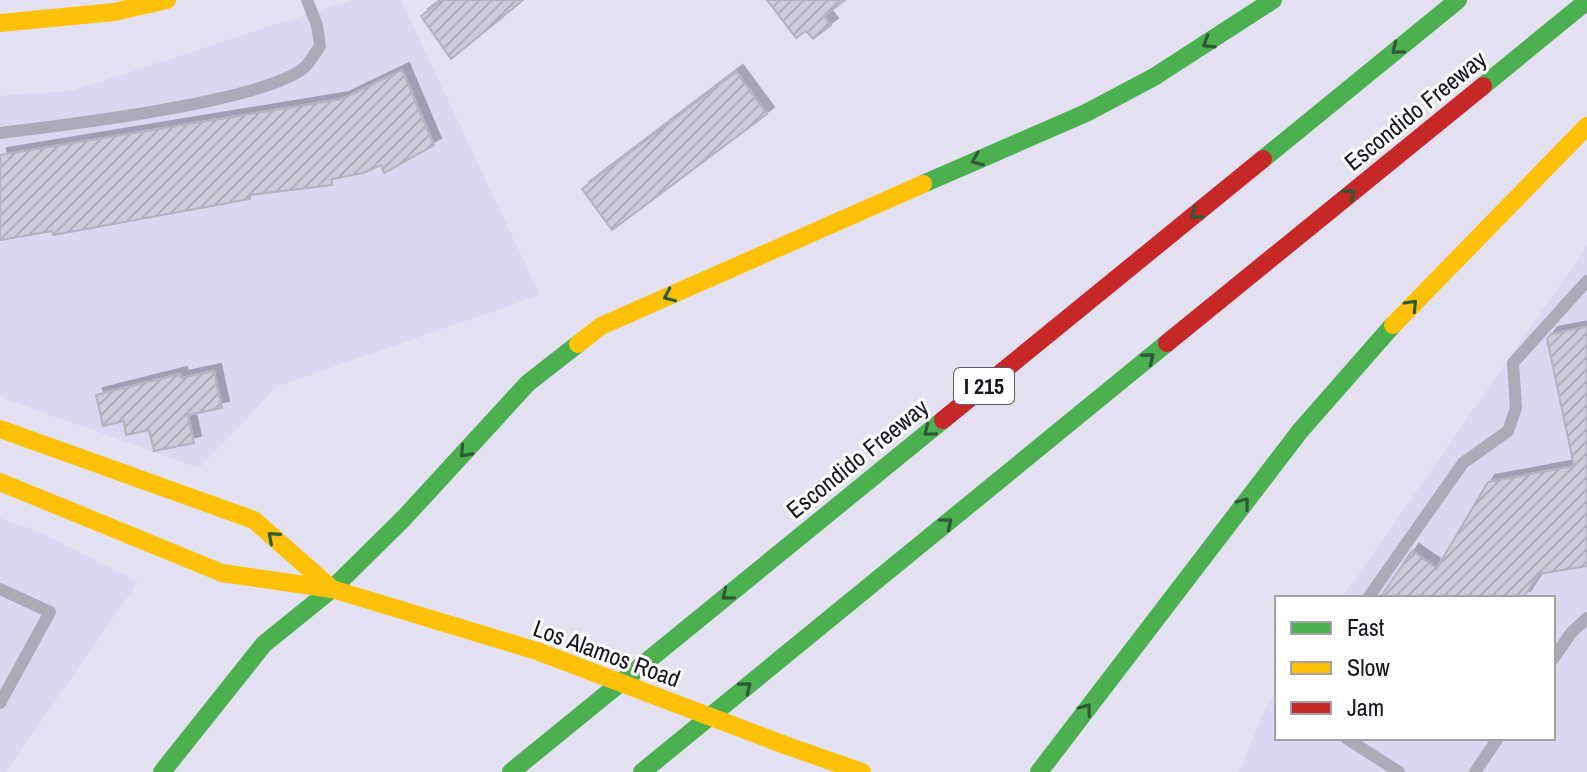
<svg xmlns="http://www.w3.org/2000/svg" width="1587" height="772" viewBox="0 0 1587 772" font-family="'Archivo Narrow',sans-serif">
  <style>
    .built { fill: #dad7f3 }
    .building { fill: url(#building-hatch); stroke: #b3b2be; stroke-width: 2; filter: url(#shadow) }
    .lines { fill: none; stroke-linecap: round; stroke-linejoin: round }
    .lane { stroke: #abaab6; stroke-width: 12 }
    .fast { stroke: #4caf50; stroke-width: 18 }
    .slow { stroke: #ffc107; stroke-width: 18 }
    .jam { stroke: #c62828; stroke-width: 18 }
    .slow-bridge { stroke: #ffc107; stroke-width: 18 }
    .oneway { stroke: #2f5a36 }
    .labels { text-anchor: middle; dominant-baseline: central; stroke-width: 6; stroke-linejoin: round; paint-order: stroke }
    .shield { fill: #fff; stroke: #5d5b63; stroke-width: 2 }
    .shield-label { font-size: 22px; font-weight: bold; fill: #171520 }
    .street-label { font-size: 24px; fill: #171520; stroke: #fff }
  </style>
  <defs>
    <pattern id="building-hatch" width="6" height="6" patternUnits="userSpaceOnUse" patternTransform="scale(2)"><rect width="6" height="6" fill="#cdcbd8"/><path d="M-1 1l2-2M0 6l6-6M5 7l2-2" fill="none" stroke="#afadb9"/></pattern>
    <filter id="shadow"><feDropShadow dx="7" dy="-7" stdDeviation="0" flood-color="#0004"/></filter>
  </defs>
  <rect width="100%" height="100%" fill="#e3e1f1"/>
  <g class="built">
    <polygon points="351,0 401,0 540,295 278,386 199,468 5,399 0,395 0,96 71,91"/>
    <polygon points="1587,246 1587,772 1239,772 1264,711 1277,692 1277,738 1553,738 1553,598 1342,598"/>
    <polygon points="0,518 41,533 138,582 6,772 0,772"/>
  </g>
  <g class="building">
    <polygon points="443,0 523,0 451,59 421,16"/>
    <polygon points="767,0 845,0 824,16 831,25 813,39 806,31 796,38"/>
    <polygon points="402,70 434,145 384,173 381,165 363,173 332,179 332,185 250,195 250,199 53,235 52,231 0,240 0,155 342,99"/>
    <polygon points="736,72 767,114 612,230 582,189"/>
    <polygon points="1587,327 1587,566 1539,574 1523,598 1380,598 1412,551 1437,568 1488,482 1574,466 1547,339 1551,334"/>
    <polygon points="214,371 222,408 188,415 194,443 154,451 149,430 126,435 124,421 103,426 96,395 180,374 181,378"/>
  </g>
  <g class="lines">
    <g class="lane">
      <path d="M0,133C59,126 267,102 306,66C311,60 316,52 320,46L317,25L307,0"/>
      <polyline points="0,589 50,612 0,703"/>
      <polyline points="1368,598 1463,463 1508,431 1516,408 1513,363 1587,281"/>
      <polyline points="1553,659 1571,633 1587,618"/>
      <polyline points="1346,738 1399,772"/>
      <polyline points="1475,772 1498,738"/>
    </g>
    <g class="fast">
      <polyline points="1483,86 1587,1"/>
      <polyline points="1263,159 1458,0"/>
      <polyline points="923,184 1086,113 1154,77 1273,0"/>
      <polyline points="162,772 264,644 332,589 404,518 528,383 578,344"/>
      <polyline points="511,772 943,420"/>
      <polyline points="642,772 1167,343"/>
      <polyline points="1039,772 1300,431 1393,325"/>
    </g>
    <g class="slow">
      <polyline points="0,23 114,12 167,0"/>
      <polyline points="1393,325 1587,126"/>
      <polyline points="578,344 601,326 923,184"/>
      <polyline points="0,429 254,520 332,589"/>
      <polyline points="0,482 222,573 332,589 537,651"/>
      <polyline points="782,744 862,772"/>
    </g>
    <g class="jam">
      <polyline points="1167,343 1483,86"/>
      <polyline points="943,420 1263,159"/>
    </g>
    <polyline class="slow-bridge" points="537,651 782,744"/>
  </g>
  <defs><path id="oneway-chevron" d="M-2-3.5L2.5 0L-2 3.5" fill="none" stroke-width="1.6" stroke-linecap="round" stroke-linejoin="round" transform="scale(2)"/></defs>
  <g class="oneway">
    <use href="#oneway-chevron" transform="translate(1208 43) rotate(148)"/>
    <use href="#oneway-chevron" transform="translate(1397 49) rotate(141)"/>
    <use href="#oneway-chevron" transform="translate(977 160) rotate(157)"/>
    <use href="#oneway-chevron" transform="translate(1350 194) rotate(-39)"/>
    <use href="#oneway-chevron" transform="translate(1196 214) rotate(141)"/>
    <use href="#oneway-chevron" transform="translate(669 296) rotate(156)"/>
    <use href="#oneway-chevron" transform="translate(1412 305) rotate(-46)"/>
    <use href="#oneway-chevron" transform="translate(1149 358) rotate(-39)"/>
    <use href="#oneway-chevron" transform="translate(929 431) rotate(141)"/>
    <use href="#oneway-chevron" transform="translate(465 452) rotate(133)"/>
    <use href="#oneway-chevron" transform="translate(1244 503) rotate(-52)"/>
    <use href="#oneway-chevron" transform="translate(947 523) rotate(-39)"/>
    <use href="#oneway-chevron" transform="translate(273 537) rotate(-139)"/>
    <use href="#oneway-chevron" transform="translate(727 595) rotate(141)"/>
    <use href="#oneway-chevron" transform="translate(746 687) rotate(-39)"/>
    <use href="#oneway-chevron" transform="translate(1086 709) rotate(-53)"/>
  </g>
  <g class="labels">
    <rect class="shield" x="954" y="368" width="60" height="36" rx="6"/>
    <g class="shield-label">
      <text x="984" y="386">I 215</text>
    </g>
    <g class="street-label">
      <text transform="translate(1415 110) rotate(-39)">Escondido Freeway</text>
      <text transform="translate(857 458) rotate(-39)">Escondido Freeway</text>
      <text transform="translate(607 653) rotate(20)">Los Alamos Road</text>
    </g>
  </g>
  <rect x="1275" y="596" width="280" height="144" fill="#ffffff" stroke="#a2a1a6" stroke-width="2"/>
  <rect x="1291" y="622" width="40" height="12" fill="#4caf50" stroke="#a2a1a6" stroke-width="2"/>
  <text x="1347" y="636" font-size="24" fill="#171520">Fast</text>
  <rect x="1291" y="662" width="40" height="12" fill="#ffc107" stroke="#a2a1a6" stroke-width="2"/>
  <text x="1347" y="676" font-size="24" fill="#171520">Slow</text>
  <rect x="1291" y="702" width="40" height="12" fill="#c62828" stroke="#a2a1a6" stroke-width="2"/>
  <text x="1347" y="716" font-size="24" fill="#171520">Jam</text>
</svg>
